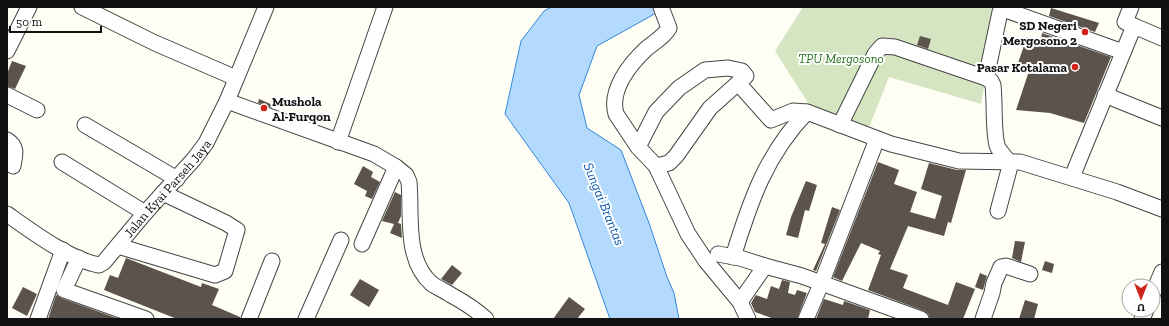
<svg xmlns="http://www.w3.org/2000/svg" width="1169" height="326" viewBox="0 0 1169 326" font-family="'Zilla Slab',serif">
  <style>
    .cemetery { fill: #d6e5c1 }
    .water { fill: #b3dafc; stroke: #3387db }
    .building { fill: #5b534c }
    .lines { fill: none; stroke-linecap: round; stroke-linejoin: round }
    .minor-casing { stroke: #444; stroke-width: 17 }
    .minor { stroke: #fff; stroke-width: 15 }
    .poi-dot { fill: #d12219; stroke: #fff; stroke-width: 1.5 }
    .labels { text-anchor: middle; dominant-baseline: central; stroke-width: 4; stroke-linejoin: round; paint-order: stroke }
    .poi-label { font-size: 13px; font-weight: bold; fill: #111; stroke: #fff; text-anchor: end }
    .park-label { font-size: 13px; font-style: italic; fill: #227119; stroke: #fff }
    .street-label { font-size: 13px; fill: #111; stroke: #fff }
    .water-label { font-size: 14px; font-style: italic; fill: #0b58b1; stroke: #fff }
  </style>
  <rect width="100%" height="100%" fill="#fffef4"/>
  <polygon class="cemetery" points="803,7 999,7 981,104 889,77 868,130 810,106 775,51"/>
  <polygon class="water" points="551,7 667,7 597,46 579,95 587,128 621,150 649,223 667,277 674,293 679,319 610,319 569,203 505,114 521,41 544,11"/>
  <g class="building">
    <polygon points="1051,8 1099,23 1095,32 1049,16"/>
    <polygon points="1042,33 1111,57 1084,123 1050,113 1016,110 1030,68 1018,63 1027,37 1041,42"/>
    <polygon points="920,36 931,39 928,49 917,45"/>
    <polygon points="12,61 26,66 15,89 7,86 7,74"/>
    <polygon points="259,99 273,105 272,108 258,103"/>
    <polygon points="878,162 899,170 894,184 917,192 910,212 935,219 942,196 921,189 929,163 957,170 966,170 951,223 948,222 944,236 908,226 890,269 908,275 903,288 948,305 956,282 975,289 963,319 930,319 928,314 924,311 868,290 881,255 878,254 880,251 861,243 842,281 833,277"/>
    <polygon points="363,166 373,172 371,177 380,182 372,199 365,196 367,191 354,184"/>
    <polygon points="806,181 817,185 809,211 805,210 798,238 786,235 791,217"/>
    <polygon points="395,192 401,195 401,216 398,223 401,224 402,238 390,233 394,224 382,221"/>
    <polygon points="832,207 840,210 816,271 813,270 825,244 821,243"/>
    <polygon points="1015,241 1025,242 1021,262 1012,258"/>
    <polygon points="126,258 201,287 202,283 219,289 212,305 240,317 240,319 177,319 104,290 110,275 118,278"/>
    <polygon points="1045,261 1054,264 1052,273 1042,270"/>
    <polygon points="452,265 462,273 452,285 441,279"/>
    <polygon points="980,273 987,276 983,290 975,287"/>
    <polygon points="360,279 379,290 369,307 350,295"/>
    <polygon points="782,280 790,282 788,293 795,295 797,290 807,293 797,319 774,319 755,312 751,303 756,295 767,299 771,286 779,289"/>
    <polygon points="23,287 37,294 27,316 12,308"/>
    <polygon points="56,295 61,298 119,319 48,319"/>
    <polygon points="569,297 585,309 577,319 553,319"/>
    <polygon points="824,299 843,305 844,301 870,310 868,319 816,319"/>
    <polygon points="1025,300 1038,304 1034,319 1019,319"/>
  </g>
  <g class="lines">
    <defs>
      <g id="minor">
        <polyline points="82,7 155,43 236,78"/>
        <path d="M661,7L669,28C664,37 654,42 646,49C630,64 609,90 616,114L638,147L656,166L688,234L706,261L740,302L748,319"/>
        <polyline points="1134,26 1162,38"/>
        <polyline points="7,51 29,7"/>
        <polyline points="986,78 1000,12 1003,9 1123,52"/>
        <polyline points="7,95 37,110"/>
        <polyline points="1105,95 1162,118"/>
        <path d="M227,101L374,154L396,167L406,175L409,182C412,215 404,260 432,284C438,288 445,291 451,295C464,302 475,309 486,319"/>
        <polyline points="85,125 177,179"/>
        <path d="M840,125L875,54L882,46L895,47L986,78L991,81L993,85C995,103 993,130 997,145C999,153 1008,157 1010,166L998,211"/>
        <path d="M7,140C18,147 15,155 13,166"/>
        <polyline points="338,142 385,7"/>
        <polyline points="638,147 656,112 679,88 705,70 728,68 742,71 746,76 738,83"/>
        <polyline points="62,162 145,213"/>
        <polyline points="656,166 669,163 676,156 710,108 738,83 771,120 793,111 807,112"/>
        <polyline points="1072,177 1134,26 1125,22 1131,7"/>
        <path id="s1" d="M7,214C31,231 70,260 99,265L104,262L145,213L194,159L206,143L227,101L266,7"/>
        <polyline points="362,244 396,167"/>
        <polyline points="118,246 215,275 225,271 237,230 226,223 163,193"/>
        <polyline points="718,254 740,258 765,266"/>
        <path d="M733,257C750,202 766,154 807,112L891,144L959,161L1020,162L1117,192L1162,209"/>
        <polyline points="79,258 64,290 146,319"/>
        <polyline points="1153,293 1162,272"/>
        <polyline points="740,302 765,266 802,276 921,319"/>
        <polyline points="38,319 63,250"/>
        <polyline points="249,319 272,261"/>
        <polyline points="306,319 341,240"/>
        <polyline points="806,319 821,284 877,139"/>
        <polyline points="983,319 992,293 994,283 1001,267 1006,266 1030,274"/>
        <polyline points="1142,319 1146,310"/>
      </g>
    </defs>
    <use href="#minor" class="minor-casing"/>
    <use href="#minor" class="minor"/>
  </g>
  <g class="poi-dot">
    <circle cx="1085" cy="32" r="4"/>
    <circle cx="1075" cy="67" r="4"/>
    <circle cx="264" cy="108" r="4"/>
  </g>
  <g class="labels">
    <g class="poi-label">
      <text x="1077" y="25">SD Negeri<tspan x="1077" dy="15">Mergosono 2</tspan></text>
      <text x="1067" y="67">Pasar Kotalama</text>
      <text x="272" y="101" text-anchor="start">Mushola<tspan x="272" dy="15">Al-Furqon</tspan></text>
    </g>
    <g class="park-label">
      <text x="841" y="58">TPU Mergosono</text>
    </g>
    <g class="street-label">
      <text stroke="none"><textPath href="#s1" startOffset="209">Jalan Kyai Parseh Jaya</textPath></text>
    </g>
    <g class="water-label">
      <text transform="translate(604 204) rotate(68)">Sungai Brantas</text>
    </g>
  </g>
  <rect width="1169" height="326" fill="none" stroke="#111111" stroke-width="16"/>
  <g transform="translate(1141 298) rotate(180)"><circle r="19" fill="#ffffff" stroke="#a0a0a0"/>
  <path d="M0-3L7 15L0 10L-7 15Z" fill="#d12219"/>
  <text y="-6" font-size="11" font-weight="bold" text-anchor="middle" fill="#111111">U</text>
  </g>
  <path d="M10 26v6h91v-6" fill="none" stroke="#111111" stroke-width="2"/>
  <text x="16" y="26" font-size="12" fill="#111111" stroke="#ffffff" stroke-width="3" paint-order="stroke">50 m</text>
</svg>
